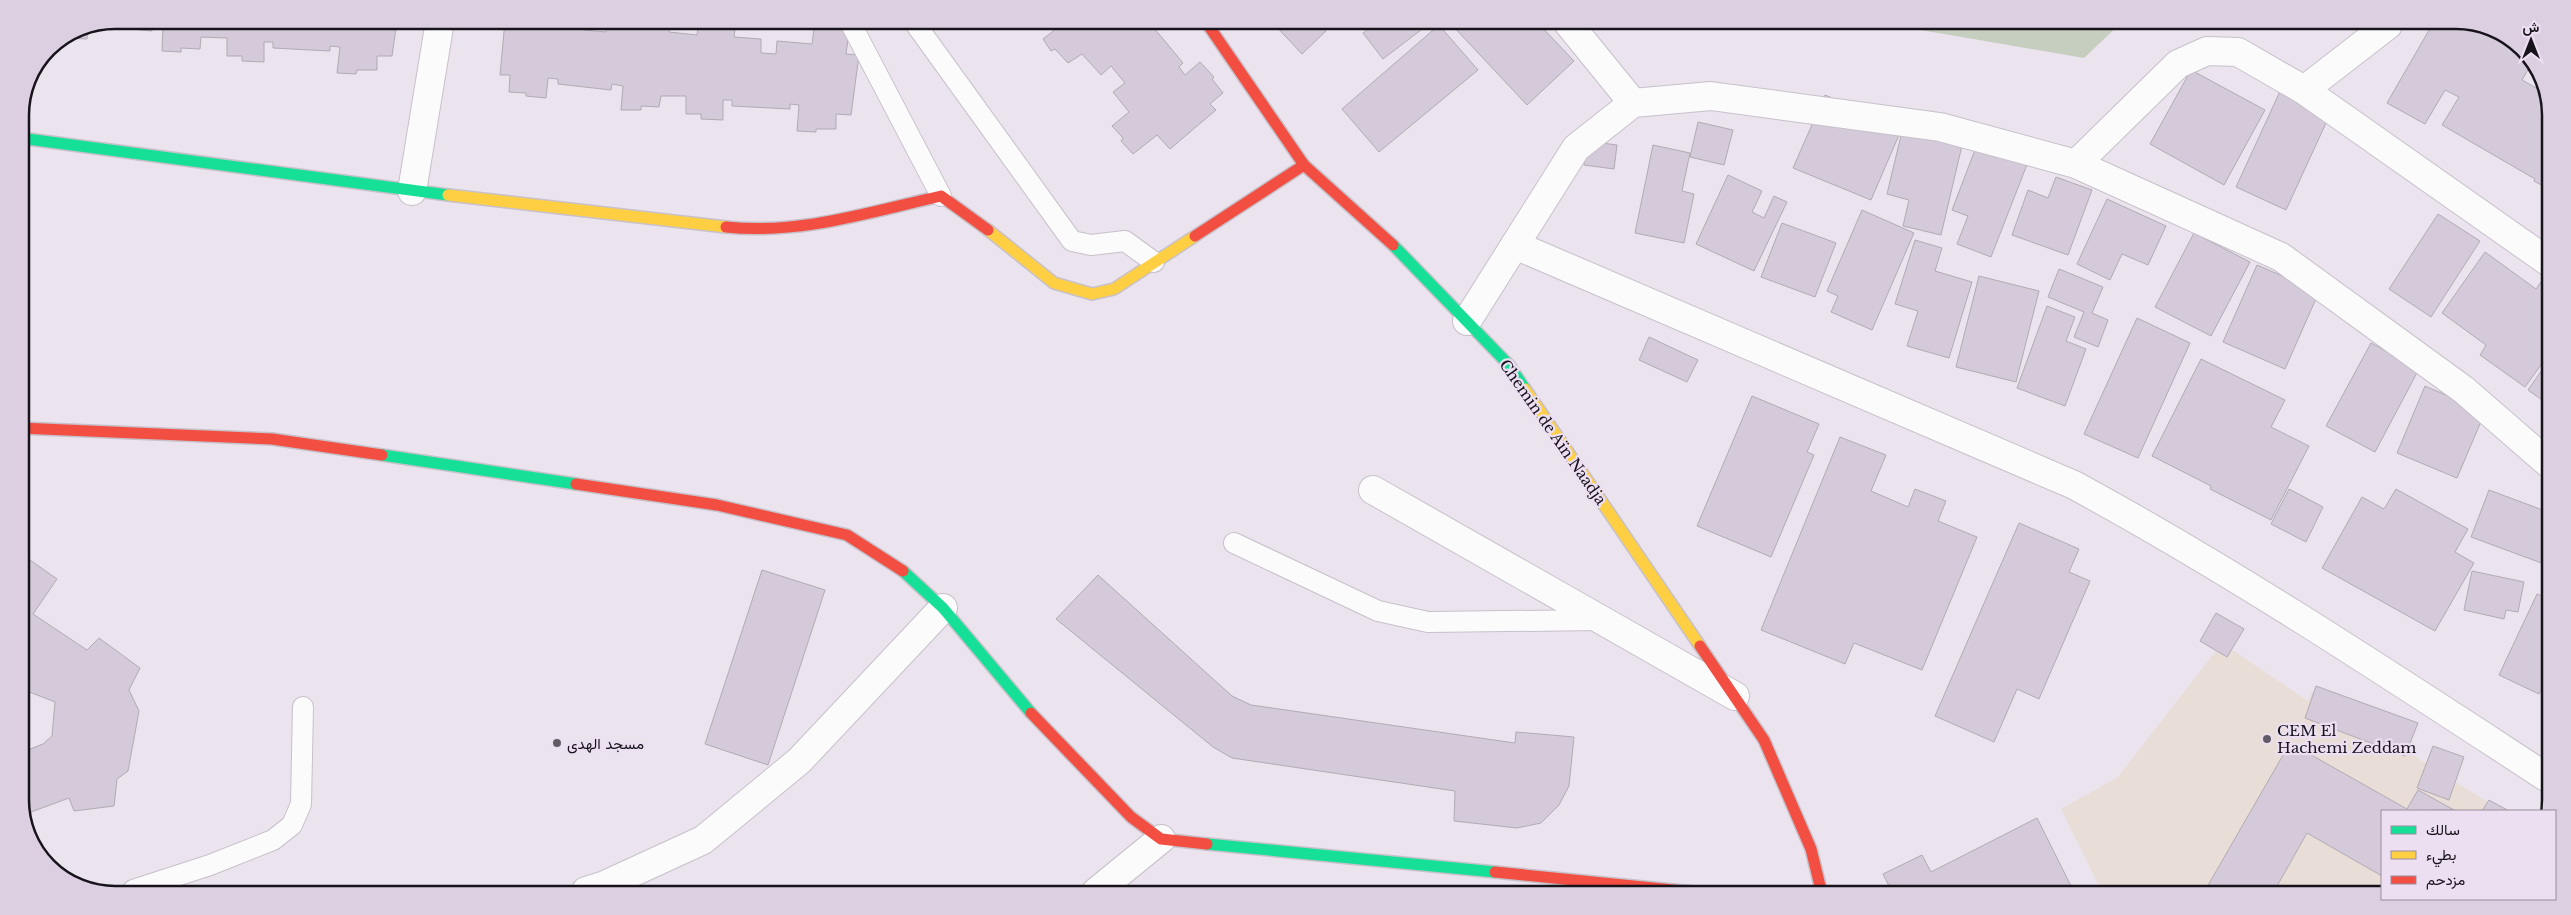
<svg xmlns="http://www.w3.org/2000/svg" width="2571" height="915" viewBox="0 0 2571 915" font-family="'Libre Baskerville',Vazirmatn,serif">
  <style>
    .education { fill: #e8ded7 }
    .green { fill: #c6cebf }
    .building { fill: #d4cad9; stroke: #b1abb3 }
    .lines { fill: none; stroke-linecap: round; stroke-linejoin: round }
    .lane-casing { stroke: #c7c1ca; stroke-width: 22 }
    .street-casing { stroke: #c7c1ca; stroke-width: 30 }
    .fast-casing { stroke: #c7c1ca; stroke-width: 14 }
    .slow-casing { stroke: #c7c1ca; stroke-width: 14 }
    .jam-casing { stroke: #c7c1ca; stroke-width: 14 }
    .lane { stroke: #fcfbfc; stroke-width: 20 }
    .street { stroke: #fcfbfc; stroke-width: 28 }
    .fast { stroke: #16e098; stroke-width: 11 }
    .slow { stroke: #ffcf43; stroke-width: 11 }
    .jam { stroke: #f24e42; stroke-width: 11 }
    .poi-dot { fill: #615c64; stroke: #ecdff2; stroke-width: 2 }
    .labels { text-anchor: middle; dominant-baseline: central; stroke-width: 4.5; stroke-linejoin: round; paint-order: stroke }
    .street-label { font-size: 15px; fill: #17131a; stroke: #ecdff2 }
    .poi-label { font-size: 15px; fill: #17131a; stroke: #ecdff2; text-anchor: start }
    .rim { fill: none; stroke: #17131a; stroke-width: 2.5 }
  </style>
  <rect width="100%" height="100%" fill="#ebe3ee"/>
  <polygon class="education" points="2222,643 2308,701 2312,692 2502,811 2382,811 2382,895 2103,894 2061,809 2118,777"/>
  <polygon class="green" points="1886,24 2120,24 2084,58"/>
  <g class="building">
    <polygon points="115,20 397,21 392,56 377,56 377,70 357,70 356,74 337,73 340,47 330,46 330,51 273,48 273,42 264,42 264,62 242,61 242,56 227,56 227,38 201,37 200,49 181,48 181,52 162,51 163,27 152,26 152,31 98,26 98,23"/>
    <polygon points="505,21 586,21 584,30 606,32 607,21 671,21 669,32 697,35 699,21 736,21 734,37 761,39 761,53 776,54 777,41 812,44 814,28 831,28 832,24 850,24 846,54 859,55 851,115 836,114 836,129 816,129 816,132 797,131 799,105 790,104 790,109 732,106 732,100 723,100 723,120 701,119 701,114 686,114 686,96 661,96 659,107 641,106 641,110 621,110 623,86 612,84 611,90 558,84 558,79 548,78 546,98 526,96 526,93 509,92 510,75 500,75"/>
    <polygon points="1065,22 1143,22 1145,25 1149,22 1183,63 1179,67 1185,75 1200,62 1214,77 1212,79 1223,93 1210,104 1216,110 1170,149 1157,135 1133,154 1121,141 1123,138 1112,126 1129,112 1113,92 1125,83 1111,66 1101,75 1082,54 1068,63 1055,49 1051,51 1043,39"/>
    <polygon points="1272,22 1318,23 1326,31 1302,54"/>
    <polygon points="1376,23 1430,23 1383,59 1363,33"/>
    <polygon points="1450,23 1538,23 1574,61 1527,105"/>
    <polygon points="88,25 87,39 66,38 79,27"/>
    <polygon points="1439,25 1478,70 1379,152 1342,109"/>
    <polygon points="2432,25 2487,25 2531,57 2533,61 2522,80 2545,93 2551,108 2550,190 2534,181 2535,179 2442,125 2459,97 2445,90 2425,124 2387,103"/>
    <polygon points="2191,70 2265,110 2224,185 2150,144"/>
    <polygon points="2282,87 2332,110 2286,210 2236,187"/>
    <polygon points="1825,95 1902,128 1871,200 1793,168"/>
    <polygon points="1698,122 1733,130 1724,165 1690,157"/>
    <polygon points="1904,123 1964,137 1941,235 1903,226 1909,200 1887,194"/>
    <polygon points="1587,141 1617,145 1614,169 1584,165"/>
    <polygon points="1978,142 2028,162 1991,257 1957,244 1968,216 1952,210"/>
    <polygon points="1653,145 1690,153 1682,191 1694,194 1684,243 1635,233"/>
    <polygon points="1728,175 1762,191 1752,212 1764,218 1774,196 1787,202 1754,271 1696,244"/>
    <polygon points="2056,177 2092,190 2068,255 2012,235 2028,190 2048,198"/>
    <polygon points="2107,199 2166,226 2148,265 2122,254 2110,280 2077,264"/>
    <polygon points="1862,210 1914,233 1872,330 1831,312 1838,296 1827,291"/>
    <polygon points="2438,214 2480,241 2431,317 2389,289"/>
    <polygon points="1782,223 1836,243 1815,297 1761,277"/>
    <polygon points="2194,233 2250,262 2211,336 2155,307"/>
    <polygon points="1915,240 1942,248 1935,271 1972,282 1949,358 1907,346 1918,311 1895,304"/>
    <polygon points="2485,252 2536,289 2550,269 2549,354 2525,387 2480,355 2486,345 2442,313"/>
    <polygon points="2257,265 2319,292 2285,369 2223,342"/>
    <polygon points="2059,269 2103,287 2092,313 2108,320 2098,347 2074,337 2084,312 2048,297"/>
    <polygon points="1979,276 2039,291 2016,382 1956,367"/>
    <polygon points="2047,306 2075,317 2066,341 2086,349 2065,406 2017,388"/>
    <polygon points="2137,318 2190,343 2138,458 2084,434"/>
    <polygon points="1649,337 1698,360 1687,382 1639,360"/>
    <polygon points="2371,343 2419,369 2375,452 2326,426"/>
    <polygon points="2201,359 2285,400 2271,427 2309,446 2271,520 2210,489 2211,486 2152,456"/>
    <polygon points="2549,360 2549,405 2528,390"/>
    <polygon points="2425,386 2485,412 2457,478 2397,453"/>
    <polygon points="1752,396 1819,424 1807,452 1814,455 1771,557 1697,526"/>
    <polygon points="1840,437 1886,455 1871,491 1908,507 1915,489 1946,501 1938,521 1977,537 1922,670 1854,643 1845,664 1761,630"/>
    <polygon points="2289,489 2323,507 2306,542 2271,524"/>
    <polygon points="2396,489 2468,529 2455,552 2474,563 2435,631 2322,568 2362,497 2384,509"/>
    <polygon points="2489,490 2548,512 2548,553 2544,564 2471,537"/>
    <polygon points="2019,523 2079,549 2069,572 2090,581 2039,699 2017,689 1994,742 1935,716"/>
    <polygon points="20,547 30,560 57,579 33,614 87,650 99,638 140,668 129,690 139,711 128,771 117,779 114,806 74,811 69,798 23,815 20,807 20,753 43,744 52,736 55,702 27,691 20,685"/>
    <polygon points="762,570 825,590 768,765 705,744"/>
    <polygon points="2472,571 2524,582 2518,612 2506,610 2504,619 2464,610"/>
    <polygon points="1098,575 1232,696 1251,705 1515,743 1516,732 1574,737 1569,786 1559,805 1541,823 1517,828 1454,821 1455,791 1232,758 1213,747 1056,619"/>
    <polygon points="2537,594 2548,599 2547,676 2539,694 2499,675"/>
    <polygon points="2216,613 2244,629 2227,657 2200,641"/>
    <polygon points="2316,686 2418,723 2405,756 2305,718"/>
    <polygon points="2290,743 2407,809 2418,790 2454,810 2382,811 2382,876 2307,833 2272,895 2203,894"/>
    <polygon points="2433,746 2464,757 2449,800 2417,788"/>
    <polygon points="2489,800 2509,811 2482,811"/>
    <polygon points="2037,818 2075,894 1893,894 1883,874 1922,855 1931,872"/>
  </g>
  <g class="lines">
    <defs>
      <g id="lane">
        <polyline points="850,22 941,196"/>
        <polyline points="914,22 1072,241 1091,245 1125,241 1154,262"/>
        <polyline points="1234,543 1378,611 1428,622 1601,620"/>
        <polyline points="133,890 210,865 273,840 292,825 301,804 303,707"/>
      </g>
      <g id="street">
        <polyline points="1568,23 1633,103"/>
        <polyline points="2304,90 2388,25"/>
        <polyline points="2076,164 2178,64 2207,51 2238,52 2304,90 2550,263"/>
        <polyline points="412,191 440,21"/>
        <path d="M1515,245L2074,485C2236,573 2391,676 2546,777"/>
        <polyline points="1467,321 1576,148 1633,103 1711,96 1940,127 2076,164 2281,257 2464,390 2548,463"/>
        <polyline points="1373,490 1735,696"/>
        <polyline points="586,891 605,885 703,840 799,761 943,608"/>
        <polyline points="1096,892 1161,839"/>
      </g>
      <g id="fast">
        <polyline points="20,138 448,195"/>
        <polyline points="1393,245 1509,365 1525,389"/>
        <polyline points="382,455 576,484"/>
        <polyline points="903,571 943,608 1031,713"/>
        <polyline points="1207,844 1495,872"/>
      </g>
      <g id="slow">
        <polyline points="448,195 726,227"/>
        <polyline points="988,230 1054,283 1092,294 1114,289 1195,236"/>
        <polyline points="1525,389 1700,646"/>
      </g>
      <g id="jam">
        <polyline points="1206,22 1304,165 1393,245"/>
        <path d="M726,227C799,235 870,212 941,196L988,230"/>
        <polyline points="1195,236 1304,165"/>
        <polyline points="20,428 272,439 382,455"/>
        <polyline points="576,484 717,505 847,535 903,571"/>
        <polyline points="1700,646 1764,740 1811,849 1822,894"/>
        <polyline points="1031,713 1131,817 1161,839 1207,844"/>
        <polyline points="1495,872 1703,893"/>
      </g>
    </defs>
    <use href="#lane" class="lane-casing"/>
    <use href="#street" class="street-casing"/>
    <use href="#fast" class="fast-casing"/>
    <use href="#slow" class="slow-casing"/>
    <use href="#jam" class="jam-casing"/>
    <use href="#lane" class="lane"/>
    <use href="#street" class="street"/>
    <use href="#fast" class="fast"/>
    <use href="#slow" class="slow"/>
    <use href="#jam" class="jam"/>
  </g>
  <g class="poi-dot">
    <circle cx="2267" cy="739" r="5"/>
    <circle cx="557" cy="743" r="5"/>
  </g>
  <g class="labels">
    <g class="street-label">
      <text transform="translate(1553 432) rotate(55)">Chemin de Aïn Naadja</text>
    </g>
    <g class="poi-label">
      <text x="2277" y="730">CEM El<tspan x="2277" dy="17">Hachemi Zeddam</tspan></text>
      <text x="567" y="743">مسجد الهدى</text>
    </g>
  </g>
  <path d="M0 0H2571V915H0ZM115 29H2456A86 86 0 0 1 2542 115V800A86 86 0 0 1 2456 886H115A86 86 0 0 1 29 800V115A86 86 0 0 1 115 29Z" fill="#dbcfe1" fill-rule="evenodd"/>
  <path class="rim" d="M115 29H2456A86 86 0 0 1 2542 115V800A86 86 0 0 1 2456 886H115A86 86 0 0 1 29 800V115A86 86 0 0 1 115 29Z"/>
  <rect x="2381" y="810" width="175" height="90" fill="#ecdff2" stroke="#978d9c"/>
  <rect x="2391" y="826" width="25" height="8" fill="#16e098" stroke="#978d9c"/>
  <text x="2426" y="835" font-size="15" fill="#17131a">سالك</text>
  <rect x="2391" y="851" width="25" height="8" fill="#ffcf43" stroke="#978d9c"/>
  <text x="2426" y="860" font-size="15" fill="#17131a">بطيء</text>
  <rect x="2391" y="876" width="25" height="8" fill="#f24e42" stroke="#978d9c"/>
  <text x="2426" y="885" font-size="15" fill="#17131a">مزدحم</text>
  <g transform="translate(2531 40)" stroke="#ecdff2" stroke-width="4" paint-order="stroke">
  <path d="M0-4L9 19L0 12L-9 19Z" fill="#17131a"/>
  <text y="-8" font-size="14" font-weight="bold" text-anchor="middle" fill="#17131a">ش</text>
  </g>
</svg>
